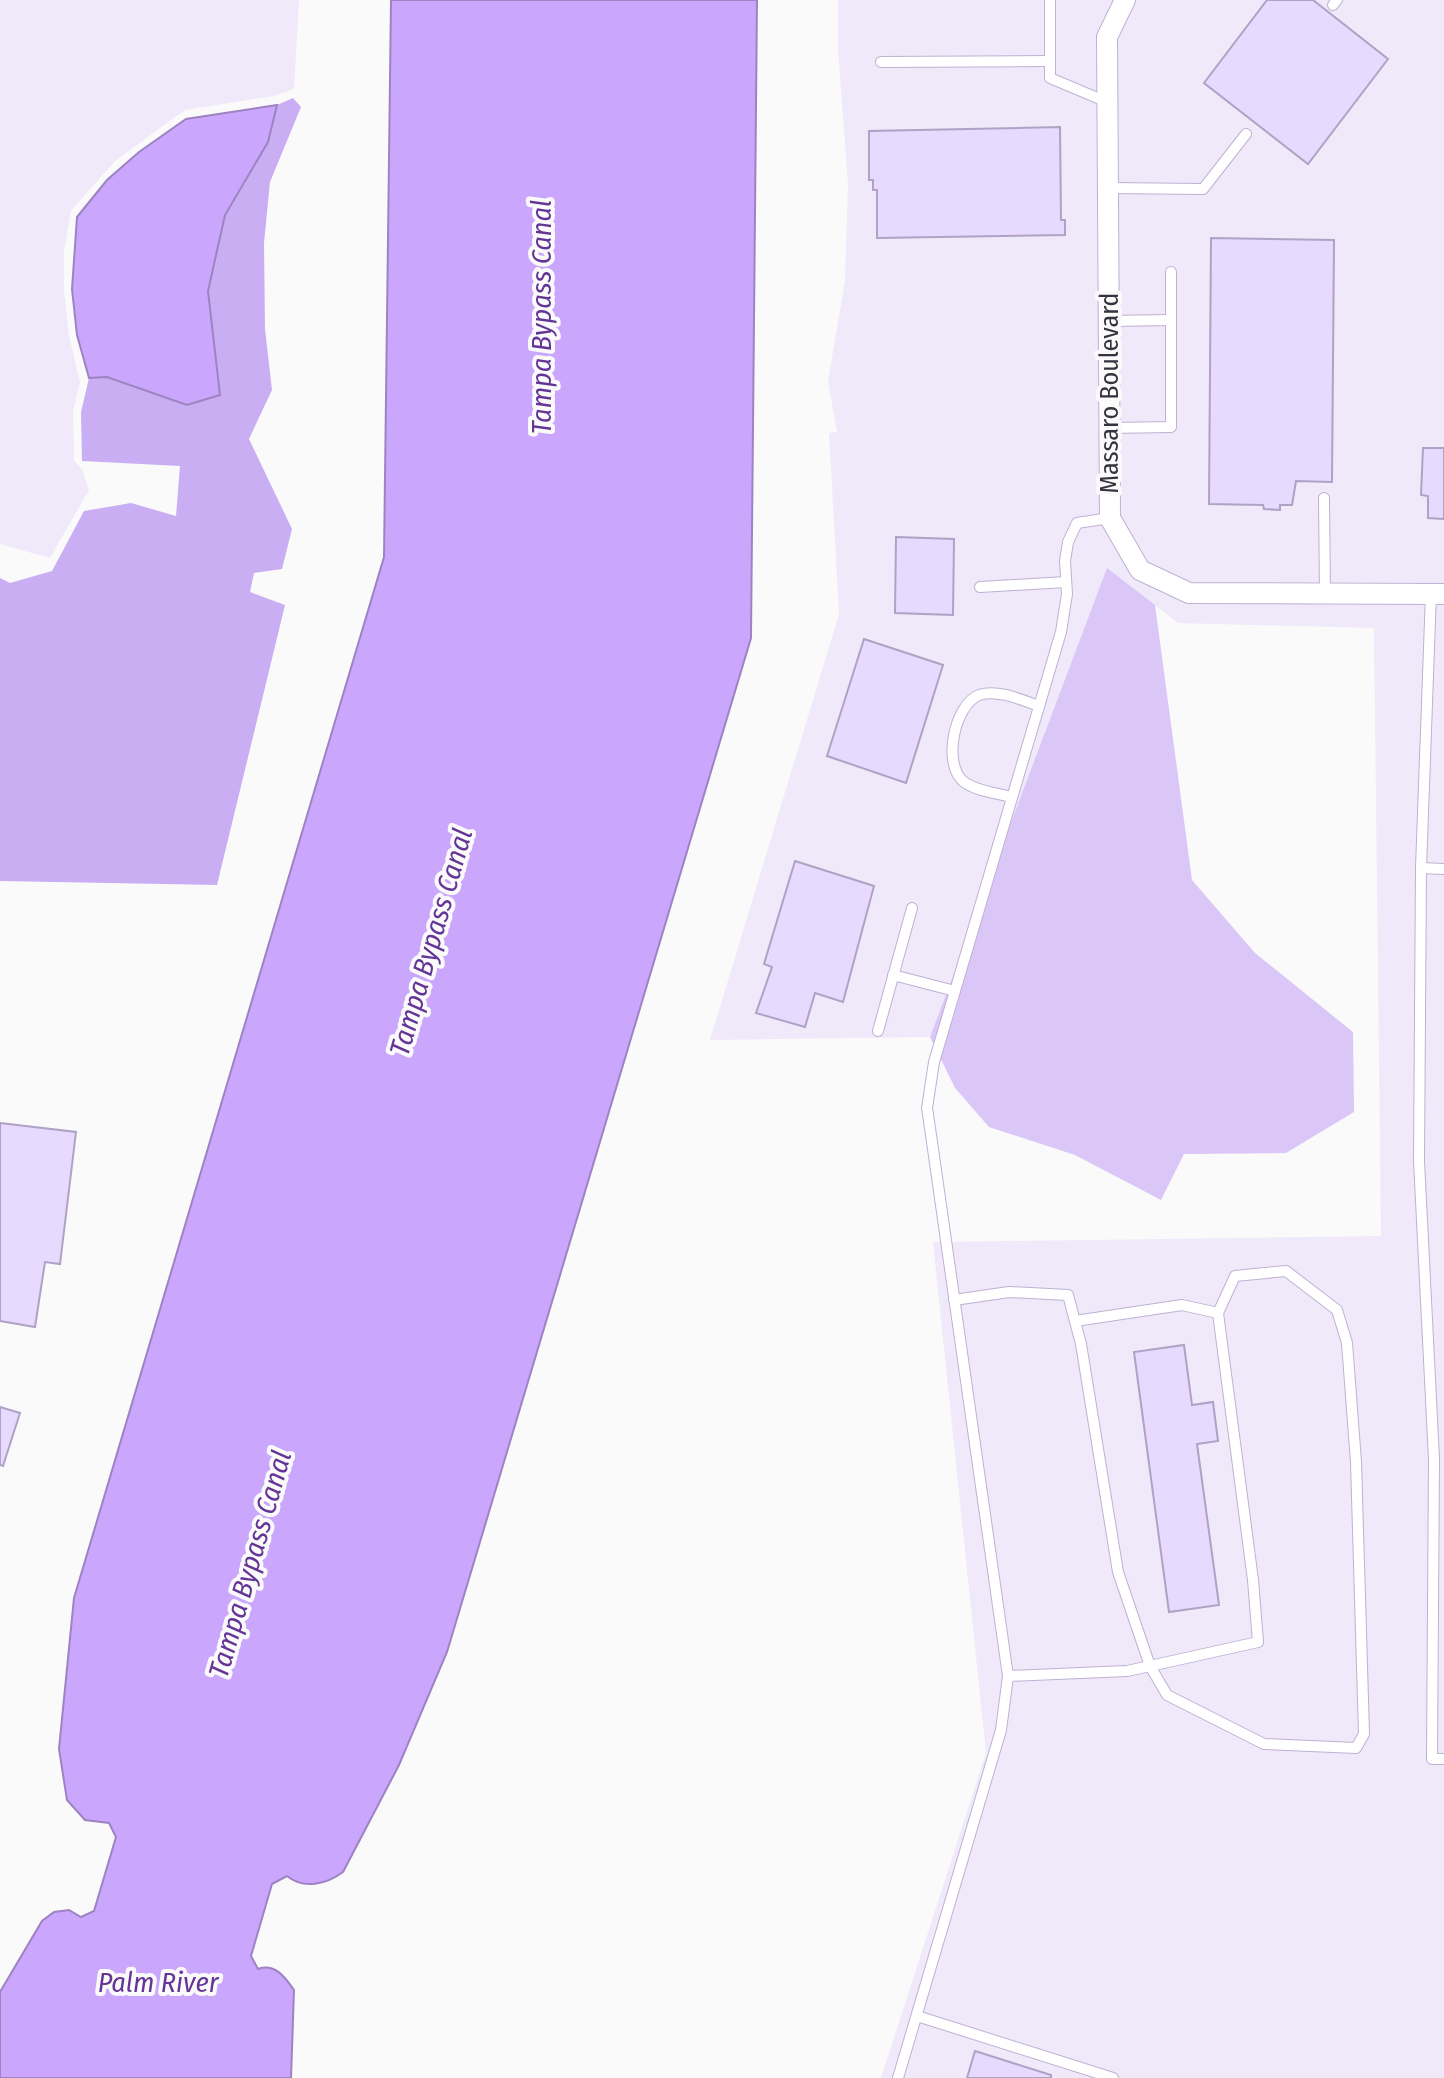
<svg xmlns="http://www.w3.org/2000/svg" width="1444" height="2078" viewBox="0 0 1444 2078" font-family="'Fira Sans Condensed',sans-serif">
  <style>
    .built { fill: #f0e9fa }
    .green { fill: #dac7f7 }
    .forest { fill: #caaef4 }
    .water { fill: #caa6fc; stroke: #9e83c3; stroke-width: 2 }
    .building { fill: #e7dafe; stroke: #afa2c4; stroke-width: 2 }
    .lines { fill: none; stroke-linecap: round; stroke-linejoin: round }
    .lane-casing { stroke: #beb1d3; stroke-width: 12 }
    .street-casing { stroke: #beb1d3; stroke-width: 22 }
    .lane { stroke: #fff; stroke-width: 10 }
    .street { stroke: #fff; stroke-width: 20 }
    .labels { text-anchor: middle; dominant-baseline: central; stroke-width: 8; stroke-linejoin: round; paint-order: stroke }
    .street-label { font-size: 26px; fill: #36313f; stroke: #fafafa }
    .water-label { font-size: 28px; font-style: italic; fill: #643497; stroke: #fafafa }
  </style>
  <rect width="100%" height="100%" fill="#fafafa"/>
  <g class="built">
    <polygon points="0,0 299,0 294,89 274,96 185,110 115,161 71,211 64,252 64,290 69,336 80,382 73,412 74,461 82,469 89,490 50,558 0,544"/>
    <polygon points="838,0 1114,0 1101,518 1133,576 1189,603 1444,604 1444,2078 881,2078 986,1753 933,1242 1381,1236 1374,628 1178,623 1107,569 930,1037 710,1040 839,614 829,433 837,432 828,381 845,281 848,184 838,50"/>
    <polygon points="1135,0 1444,0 1444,583 1191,582 1146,562 1119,515 1116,40"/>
  </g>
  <polygon class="green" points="1107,568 1155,605 1192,880 1255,953 1353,1032 1354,1112 1286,1153 1184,1154 1161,1200 1075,1155 989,1127 955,1088 930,1037"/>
  <polygon class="forest" points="293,98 301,107 270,182 264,243 265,329 272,390 249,439 292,529 282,569 254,573 250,592 285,605 217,885 0,881 0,578 10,583 52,571 84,511 131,503 176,516 180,466 82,461 81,412 89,378 107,377 187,405 220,395 208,291 225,215 268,142 277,105"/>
  <g class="water">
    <path d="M391,0H757L751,638L447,1652L399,1765L343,1872C327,1884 304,1890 287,1876L272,1884L251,1956L258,1969C275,1963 285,1977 294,1990L291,2078H0V1992L42,1921L54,1912L69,1910L81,1917L94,1911L116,1837L109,1823L85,1820L67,1800L59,1749L74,1598L384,557Z"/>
    <polygon points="277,105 268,142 225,215 208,291 220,395 187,405 107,377 89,378 77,335 72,289 77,217 107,180 139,152 186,119"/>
  </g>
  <g class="building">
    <polygon points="1267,0 1313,0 1388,59 1308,164 1204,83"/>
    <polygon points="1060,127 1061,220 1065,220 1065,235 877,238 877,190 873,190 873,180 869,180 869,131"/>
    <polygon points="1211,238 1334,240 1332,482 1296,481 1292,505 1280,505 1280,510 1264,509 1263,505 1209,504"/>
    <polygon points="1423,448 1444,448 1444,519 1428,518 1428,496 1421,495"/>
    <polygon points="896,537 954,539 953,615 895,613"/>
    <polygon points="864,639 943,665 906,783 827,756"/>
    <polygon points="795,861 874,886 843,1002 815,993 805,1027 756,1013 772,967 764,964"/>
    <polygon points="0,1123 76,1132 60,1264 45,1262 35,1327 0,1321"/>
    <polygon points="1184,1345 1192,1405 1213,1402 1218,1441 1197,1444 1219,1605 1169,1612 1134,1352"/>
    <polygon points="0,1407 20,1413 3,1466 0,1465"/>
    <polygon points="975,2051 1051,2075 1051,2078 967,2078"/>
  </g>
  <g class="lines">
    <defs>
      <g id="lane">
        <polyline points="1050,0 1050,78 1107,102"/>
        <polyline points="1333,5 1337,0"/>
        <polyline points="881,62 1050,61"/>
        <polyline points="1108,188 1203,189 1246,134"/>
        <polyline points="1171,272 1171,320"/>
        <polyline points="1109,321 1171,320 1171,427 1110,428"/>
        <polyline points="1324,498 1325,594"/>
        <polyline points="980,587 1066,582"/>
        <polyline points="1431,593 1421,868 1419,1161 1434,1459 1432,1759 1444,1759"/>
        <path d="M1011,797C997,793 976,791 964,782C942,765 954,705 979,695C998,689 1022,700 1039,706"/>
        <polyline points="1421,868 1444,869"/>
        <polyline points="893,975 955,991"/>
        <polyline points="878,1031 912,908"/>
        <polygon points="1286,1271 1337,1310 1347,1343 1356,1462 1364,1734 1356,1748 1264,1744 1167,1695 1150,1666 1258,1642 1253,1580 1218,1313 1235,1276"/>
        <polyline points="954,1300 1009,1292 1068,1295 1081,1344 1118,1572 1150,1666 1127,1671 1008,1676"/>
        <polyline points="1075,1321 1182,1305 1218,1313"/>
        <polyline points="917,2016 1113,2078"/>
        <polyline points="898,2078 1001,1730 1008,1676 931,1135 927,1108 934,1062 1061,632 1067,594 1065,561 1068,542 1077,523 1110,518"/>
      </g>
      <polyline id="street" points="1125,0 1107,37 1110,518 1140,570 1189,593 1444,594"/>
    </defs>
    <use href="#lane" class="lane-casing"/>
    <use href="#street" class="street-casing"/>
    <use href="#lane" class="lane"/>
    <use href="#street" class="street"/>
  </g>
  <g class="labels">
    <g class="street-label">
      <text transform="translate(1109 393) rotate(-90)">Massaro Boulevard</text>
    </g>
    <g class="water-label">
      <text transform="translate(541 317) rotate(-90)">Tampa Bypass Canal</text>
      <text transform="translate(431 942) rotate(-74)">Tampa Bypass Canal</text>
      <text transform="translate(250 1564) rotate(-74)">Tampa Bypass Canal</text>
      <text x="158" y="1982">Palm River</text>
    </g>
  </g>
</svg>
